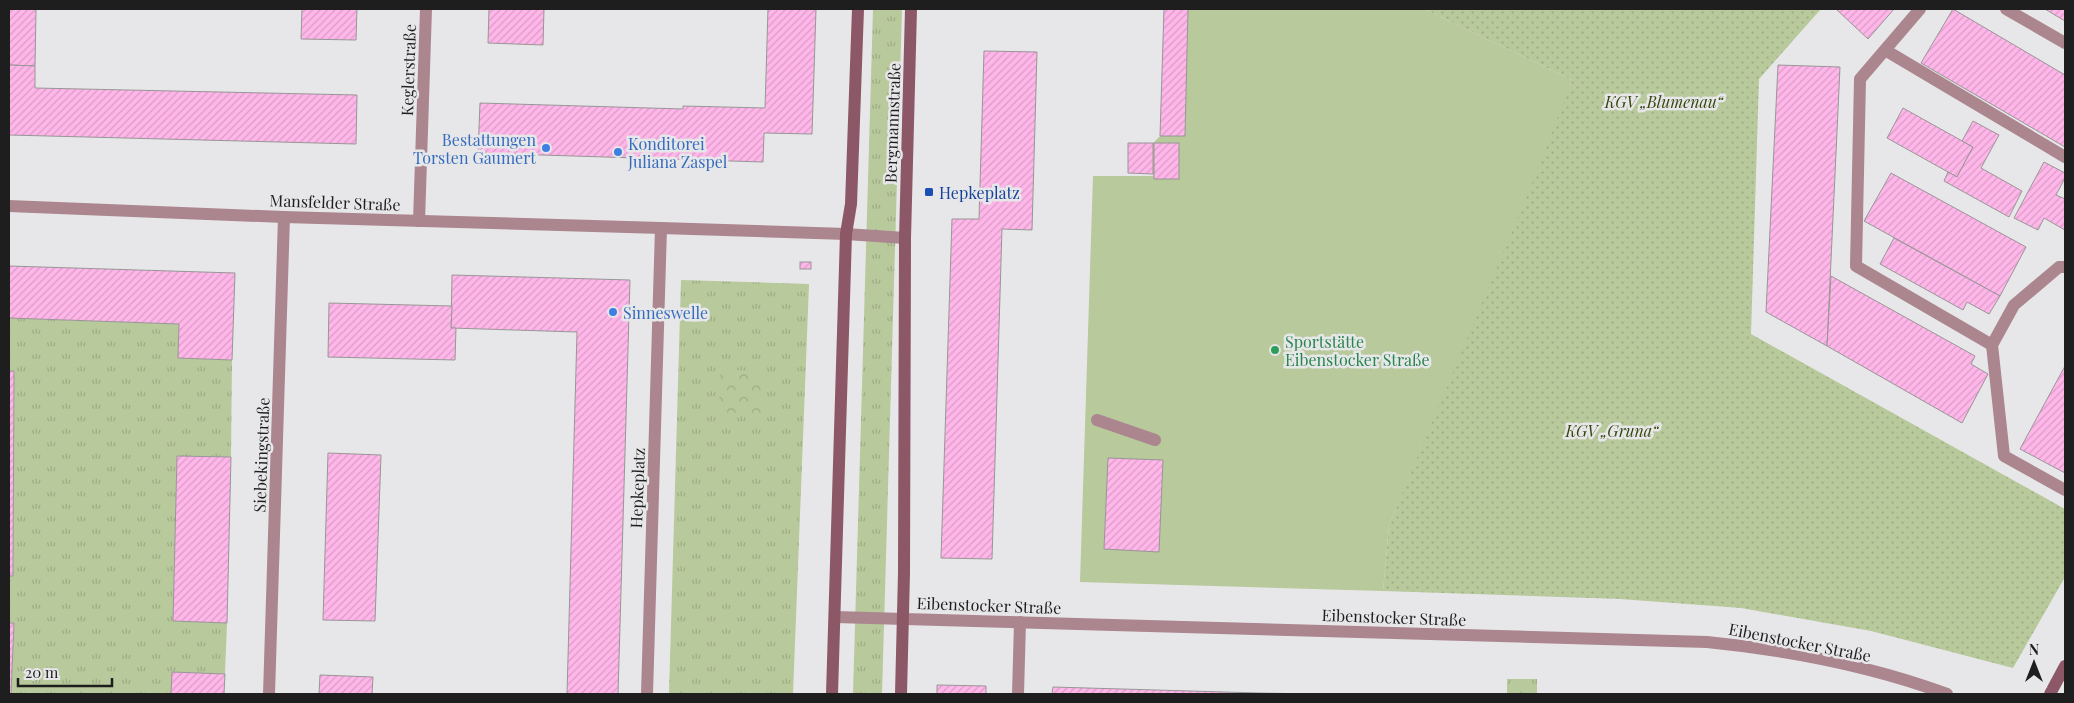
<svg xmlns="http://www.w3.org/2000/svg" width="2074" height="703" viewBox="0 0 2074 703" font-family="'Playfair Display',serif">
  <style>
    .grass { fill: url(#grass-tufts) }
    .park { fill: url(#park-crowns) }
    .garden { fill: url(#garden-dots) }
    .pitch { fill: #b8c99b }
    .building { fill: url(#building-hatch); stroke: #989697 }
    .lines { fill: none; stroke-linecap: round; stroke-linejoin: round }
    .lane { stroke: #ab868f; stroke-width: 12 }
    .street { stroke: #ab868f; stroke-width: 12 }
    .secondary { stroke: #8c5766; stroke-width: 12 }
    .shop-dot { fill: #3f7fe0; stroke: #e7e7e9; stroke-width: 2 }
    .transit-dot { fill: #1a4fb4; stroke: #e7e7e9; stroke-width: 2 }
    .leisure-dot { fill: #2e9e5b; stroke: #e7e7e9; stroke-width: 2 }
    .labels { text-anchor: middle; dominant-baseline: central; stroke-width: 5; stroke-linejoin: round; paint-order: stroke }
    .street-label { font-size: 16px; fill: #1e1e1f; stroke: #e7e7e9 }
    .park-label { font-size: 16px; font-style: italic; fill: #35460c; stroke: #e7e7e9 }
    .shop-label { font-size: 16px; fill: #366cbe; stroke: #e7e7e9; text-anchor: start }
    .transit-label { font-size: 16px; fill: #164399; stroke: #e7e7e9; text-anchor: start }
    .leisure-label { font-size: 16px; fill: #27864d; stroke: #e7e7e9; text-anchor: start }
  </style>
  <defs>
    <pattern id="grass-tufts" width="24" height="20" patternUnits="userSpaceOnUse" patternTransform="scale(1.25)"><rect width="24" height="20" fill="#b8c99b"/><path d="M3 7l-1-3M5 7V3M7 7l1-3M15 17l-1-3M17 17v-4M19 17l1-3" fill="none" stroke="#9eac85"/></pattern>
    <pattern id="park-crowns" width="20" height="18" patternUnits="userSpaceOnUse" patternTransform="scale(1.25)"><rect width="20" height="18" fill="#b8c99b"/><path d="M2 6a3 3 0 1 1 6 0M12 15a3 3 0 1 1 6 0" fill="none" stroke="#9eac85"/></pattern>
    <pattern id="garden-dots" width="8" height="8" patternUnits="userSpaceOnUse" patternTransform="scale(1.25)"><rect width="8" height="8" fill="#b8c99b"/><path d="M2 2h.1M6 6h.1" fill="none" stroke="#9eac85" stroke-width="1.8" stroke-linecap="round"/></pattern>
    <pattern id="building-hatch" width="6" height="6" patternUnits="userSpaceOnUse" patternTransform="scale(1.25)"><rect width="6" height="6" fill="#ffb6e9"/><path d="M-1 1l2-2M0 6l6-6M5 7l2-2" fill="none" stroke="#da9cc7"/></pattern>
  </defs>
  <rect width="100%" height="100%" fill="#e7e7e9"/>
  <g class="grass">
    <polygon points="873,9 902,9 882,694 853,694"/>
    <polygon points="681,280 809,284 793,694 669,694"/>
    <polygon points="9,318 179,324 178,358 232,360 231,457 177,456 173,621 227,623 225,674 172,672 171,694 11,694 14,623 9,623 9,576 13,576 14,371 9,371"/>
    <rect x="1507" y="679" width="30" height="15"/>
  </g>
  <polygon class="park" points="720,370 764,371 762,414 719,413"/>
  <polygon class="garden" points="1424,9 1821,9 1759,79 1751,334 2065,509 2065,577 2013,668 1871,631 1741,608 1620,599 1383,591 1389,525 1572,80"/>
  <polygon class="pitch" points="1188,9 1424,9 1572,80 1537,172 1389,525 1383,591 1080,582 1093,176 1153,176 1153,143 1160,136 1185,136"/>
  <g class="building">
    <polygon points="9,9 36,9 35,66 9,65"/>
    <polygon points="302,9 357,9 356,40 301,39"/>
    <polygon points="489,9 544,9 543,45 488,43"/>
    <polygon points="768,9 816,9 812,134 764,133 763,162 478,153 480,103 683,109 683,106 765,108"/>
    <polygon points="1164,9 1188,9 1185,136 1160,136"/>
    <polygon points="1836,9 1894,9 1868,39"/>
    <polygon points="1953,9 2065,75 2065,147 1921,63"/>
    <polygon points="2045,9 2065,9 2065,21"/>
    <polygon points="984,51 1037,52 1032,230 1002,229 992,559 941,558 952,219 979,219"/>
    <polygon points="9,65 35,66 35,88 357,95 356,144 9,135"/>
    <polygon points="1778,65 1840,67 1827,346 1766,312"/>
    <polygon points="1903,108 1973,147 1957,177 1887,138"/>
    <polygon points="1973,121 1999,135 1981,168 2022,191 2009,217 1944,181 1948,172 1957,177 1973,147 1962,141"/>
    <polygon points="1128,143 1153,143 1153,174 1128,173"/>
    <rect x="1154" y="143" width="25" height="36"/>
    <polygon points="2044,162 2065,173 2065,178 2056,195 2065,199 2065,230 2044,218 2038,230 2014,218"/>
    <polygon points="1891,173 2026,247 2000,296 1864,221"/>
    <polygon points="1894,238 2000,296 1989,314 1967,302 1963,310 1880,264"/>
    <rect x="800" y="262" width="11" height="7"/>
    <polygon points="9,266 235,273 232,360 178,358 179,324 9,318"/>
    <polygon points="452,275 630,280 618,694 567,694 577,332 451,328"/>
    <polygon points="1831,276 1975,356 1971,364 1988,374 1962,423 1827,346"/>
    <polygon points="329,303 452,306 451,328 456,328 455,360 328,357"/>
    <polygon points="2065,366 2065,473 2020,449"/>
    <polygon points="9,371 14,371 13,576 9,576"/>
    <polygon points="328,453 381,455 375,621 323,620"/>
    <polygon points="177,456 231,457 227,623 173,621"/>
    <polygon points="1108,458 1163,460 1159,552 1104,549"/>
    <polygon points="9,623 14,623 11,694 9,694"/>
    <polygon points="172,672 225,674 224,694 171,694"/>
    <polygon points="320,675 373,677 372,694 319,694"/>
    <polygon points="937,685 986,686 986,694 937,694"/>
    <polygon points="1053,687 1259,693 1314,694 1052,694"/>
  </g>
  <g class="lines">
    <g class="lane">
      <polyline points="1920,9 1860,79 1856,266 1992,345 2004,456 2065,490"/>
      <polyline points="2006,9 2065,43"/>
      <polyline points="1885,50 2065,157"/>
      <polyline points="1992,345 2014,305 2059,267 2065,267"/>
      <polyline points="1097,420 1155,440"/>
      <polyline points="1018,694 1020,622"/>
    </g>
    <g class="street">
      <polyline points="9,206 284,217 661,228"/>
      <polyline points="419,221 426,9"/>
      <path d="M835,617L1707,642C1788,650 1871,666 1947,694"/>
      <polyline points="269,694 284,217"/>
      <polyline points="647,694 661,228 846,234 905,238"/>
    </g>
    <g class="secondary">
      <polyline points="832,694 846,234 851,204 858,9"/>
      <polyline points="901,694 904,573 905,238 911,9"/>
      <polyline points="2050,694 2065,666"/>
    </g>
  </g>
  <g class="shop-dot">
    <circle cx="546" cy="148" r="5"/>
    <circle cx="618" cy="152" r="5"/>
    <circle cx="613" cy="312" r="5"/>
  </g>
  <rect class="transit-dot" x="924" y="187" width="10" height="10" rx="2.5"/>
  <circle class="leisure-dot" cx="1275" cy="350" r="5"/>
  <g class="labels">
    <g class="street-label">
      <text transform="translate(408 70) rotate(-88)">Keglerstraße</text>
      <text transform="translate(892 123) rotate(-88)">Bergmannstraße</text>
      <text transform="translate(335 202) rotate(2)">Mansfelder Straße</text>
      <text transform="translate(261 455) rotate(-88)">Siebekingstraße</text>
      <text transform="translate(637 488) rotate(-88)">Hepkeplatz</text>
      <text transform="translate(989 605) rotate(2)">Eibenstocker Straße</text>
      <text transform="translate(1394 617) rotate(2)">Eibenstocker Straße</text>
      <text transform="translate(1800 642) rotate(11)">Eibenstocker Straße</text>
    </g>
    <g class="park-label">
      <text x="1664" y="101">KGV „Blumenau“</text>
      <text x="1612" y="430">KGV „Gruna“</text>
    </g>
    <g class="shop-label">
      <text x="536" y="139" text-anchor="end">Bestattungen<tspan x="536" dy="18">Torsten Gaumert</tspan></text>
      <text x="628" y="143">Konditorei<tspan x="628" dy="18">Juliana Zaspel</tspan></text>
      <text x="623" y="312">Sinneswelle</text>
    </g>
    <g class="transit-label">
      <text x="939" y="192">Hepkeplatz</text>
    </g>
    <g class="leisure-label">
      <text x="1285" y="341">Sportstätte<tspan x="1285" dy="18">Eibenstocker Straße</tspan></text>
    </g>
  </g>
  <rect width="2074" height="703" fill="none" stroke="#1e1e1f" stroke-width="20"/>
  <g transform="translate(2034 663)" stroke="#e7e7e9" stroke-width="4" paint-order="stroke">
  <path d="M0-4L9 19L0 12L-9 19Z" fill="#1e1e1f"/>
  <text y="-8" font-size="14" font-weight="bold" text-anchor="middle" fill="#1e1e1f">N</text>
  </g>
  <path d="M18 678v8h94v-8" fill="none" stroke="#1e1e1f" stroke-width="2.5"/>
  <text x="25" y="678" font-size="15" fill="#1e1e1f" stroke="#e7e7e9" stroke-width="4" paint-order="stroke">20 m</text>
</svg>
